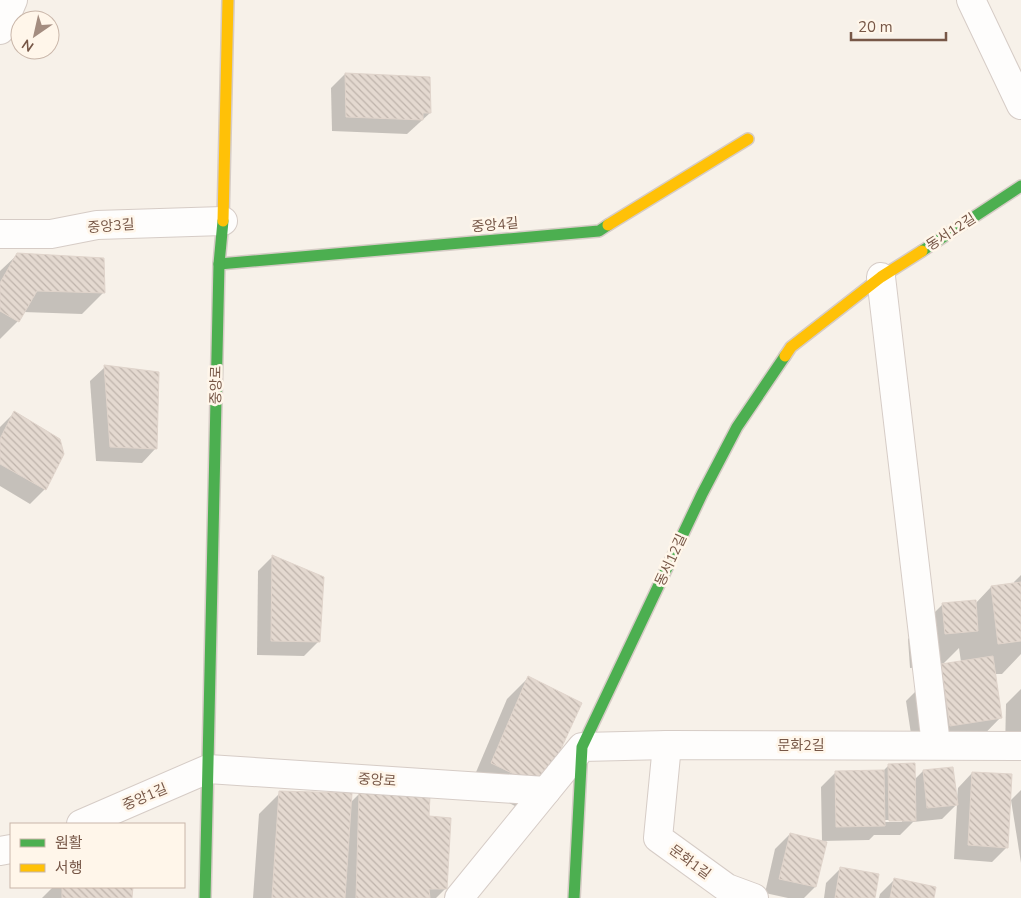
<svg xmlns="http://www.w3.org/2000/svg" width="1021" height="898" viewBox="0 0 1021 898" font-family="'Nunito Sans','Noto Sans KR',sans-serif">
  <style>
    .shadow { fill: #0003; fill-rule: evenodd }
    .building { fill: url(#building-back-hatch); stroke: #e0d4cb }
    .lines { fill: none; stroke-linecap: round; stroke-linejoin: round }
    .street-casing { stroke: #d6ccc6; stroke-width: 30 }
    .fast-casing { stroke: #d6ccc6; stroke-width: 14 }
    .slow-casing { stroke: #d6ccc6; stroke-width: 14 }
    .street { stroke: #fefdfc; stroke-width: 28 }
    .fast { stroke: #4caf50; stroke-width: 11 }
    .slow { stroke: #ffc107; stroke-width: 11 }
    .labels { text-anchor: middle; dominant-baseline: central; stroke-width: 5; stroke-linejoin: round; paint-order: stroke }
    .street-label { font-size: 14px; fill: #775747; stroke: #fff6ea }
  </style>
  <defs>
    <pattern id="building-back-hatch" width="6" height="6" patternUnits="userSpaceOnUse" patternTransform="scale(1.25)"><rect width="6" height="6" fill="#e4d9d0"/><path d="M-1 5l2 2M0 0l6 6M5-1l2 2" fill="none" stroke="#beb3ab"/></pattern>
  </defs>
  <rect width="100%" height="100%" fill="#f7f1e9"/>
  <g class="shadow">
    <polygon points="345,74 430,113 407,134 332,131 331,88"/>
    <polygon points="18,254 103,293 82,314 23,312 18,321 0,339 0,271"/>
    <polygon points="105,367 156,448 142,463 96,461 90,381"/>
    <polygon points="14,413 63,454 45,489 30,504 0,486 0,427"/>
    <polygon points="272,557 323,578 318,642 304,656 257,655 258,571"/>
    <path d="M1021,575V654L1002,674H994L1001,717L966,753L915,760L906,701L941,666L910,668L908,639L943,604H975L991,587L1015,584L1014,582ZM959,648L961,662L942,665Z"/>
    <polygon points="528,678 521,809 471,784 507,699"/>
    <polygon points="1021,689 1021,751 1005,750 1006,704"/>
    <path d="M889,765L914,780L923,771L957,799L958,788L972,773L1007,847L992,862L954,859L957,804L942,819L913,822L900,835H874L869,840L822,841L821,787L836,772H882ZM883,820H902V822H883Z"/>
    <polygon points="1021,790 1021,863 1011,800"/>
    <polygon points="280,793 350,803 360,793 427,817 446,888 436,898 253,898 259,814"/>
    <polygon points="790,834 815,887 804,898 788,898 765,893 775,849"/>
    <polygon points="841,868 873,898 824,898 826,883"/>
    <polygon points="895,879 933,898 879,898 880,894"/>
    <polygon points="53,887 131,887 131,898 42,898"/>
  </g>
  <g class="building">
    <polygon points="345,73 430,77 431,113 423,113 423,120 346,117"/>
    <polygon points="17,253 104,258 105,293 37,291 19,322 0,311 0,283"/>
    <polygon points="104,365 159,372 157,449 110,447"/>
    <polygon points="14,411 60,439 64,454 46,490 0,464 0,439"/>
    <polygon points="272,555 324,577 320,642 271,641"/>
    <polygon points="1021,582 1021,641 998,644 991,586"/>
    <polygon points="976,600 978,631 945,634 942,603"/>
    <polygon points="993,656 1002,718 950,726 941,664"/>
    <polygon points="528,676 582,703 543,788 491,763"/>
    <polygon points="915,763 916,821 889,821 888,764"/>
    <polygon points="953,767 958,805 927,808 923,770"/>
    <polygon points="884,770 885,826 836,827 835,771"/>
    <polygon points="972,772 1012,774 1008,848 968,845"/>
    <polygon points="279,791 352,793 345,898 272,898"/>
    <polygon points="359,792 430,796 429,816 451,818 447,889 429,889 430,898 356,898"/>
    <polygon points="790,833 827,842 816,887 779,879"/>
    <polygon points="840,867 879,874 875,898 835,898"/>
    <polygon points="894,878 936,887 934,898 890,898"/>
    <polygon points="62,887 133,887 132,898 62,898"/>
  </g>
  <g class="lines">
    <defs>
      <g id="street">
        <polyline points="971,0 1021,105"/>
        <polyline points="0,30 13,0"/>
        <polyline points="0,234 51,234 97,225 223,221"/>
        <polyline points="881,277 936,745"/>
        <polyline points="667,745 658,838 727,888 754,898"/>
        <polyline points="81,824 208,769 546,791"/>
        <polyline points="0,851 11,849"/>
        <polyline points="459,898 582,747 667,745 1021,746"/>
      </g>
      <g id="fast">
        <polyline points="922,251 1021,186"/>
        <polyline points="219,264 599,231 608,225"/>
        <polyline points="205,898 219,264 223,221"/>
        <polyline points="574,898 582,747 702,494 737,427 785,356"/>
      </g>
      <g id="slow">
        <polyline points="223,221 228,0"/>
        <polyline points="608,225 748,139"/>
        <polyline points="785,356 791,347 881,277 922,251"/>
      </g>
    </defs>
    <use href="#street" class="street-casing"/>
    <use href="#fast" class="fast-casing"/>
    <use href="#slow" class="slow-casing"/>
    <use href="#street" class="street"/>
    <use href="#fast" class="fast"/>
    <use href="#slow" class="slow"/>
  </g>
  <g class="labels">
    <g class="street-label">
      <text transform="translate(495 225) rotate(-5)">중앙4길</text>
      <text transform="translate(111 226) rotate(-4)">중앙3길</text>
      <text transform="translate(951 232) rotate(-33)">동서12길</text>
      <text transform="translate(216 385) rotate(-89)">중앙로</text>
      <text transform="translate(671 560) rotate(-65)">동서12길</text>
      <text x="801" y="745">문화2길</text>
      <text transform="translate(377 780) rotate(4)">중앙로</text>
      <text transform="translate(145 797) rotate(-23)">중앙1길</text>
      <text transform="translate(690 862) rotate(36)">문화1길</text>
    </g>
  </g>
  <rect x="10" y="823" width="175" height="65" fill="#fff6ea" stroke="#c9b6a9"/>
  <rect x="20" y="839" width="25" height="8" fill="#4caf50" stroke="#c9b6a9"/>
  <text x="55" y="848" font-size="15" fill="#775747">원활</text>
  <rect x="20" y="864" width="25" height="8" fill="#ffc107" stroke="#c9b6a9"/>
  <text x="55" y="873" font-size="15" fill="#775747">서행</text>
  <g transform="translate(35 35) rotate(214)"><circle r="24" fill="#fff6ea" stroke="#c9b6a9"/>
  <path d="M0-4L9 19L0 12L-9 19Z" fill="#a48d80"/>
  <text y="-8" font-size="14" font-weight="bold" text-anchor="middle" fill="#775747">N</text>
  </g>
  <path d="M851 32v8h95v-8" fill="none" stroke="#775747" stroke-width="2.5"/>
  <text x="858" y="32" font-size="15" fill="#775747" stroke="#fff6ea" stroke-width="4" paint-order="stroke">20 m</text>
</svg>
